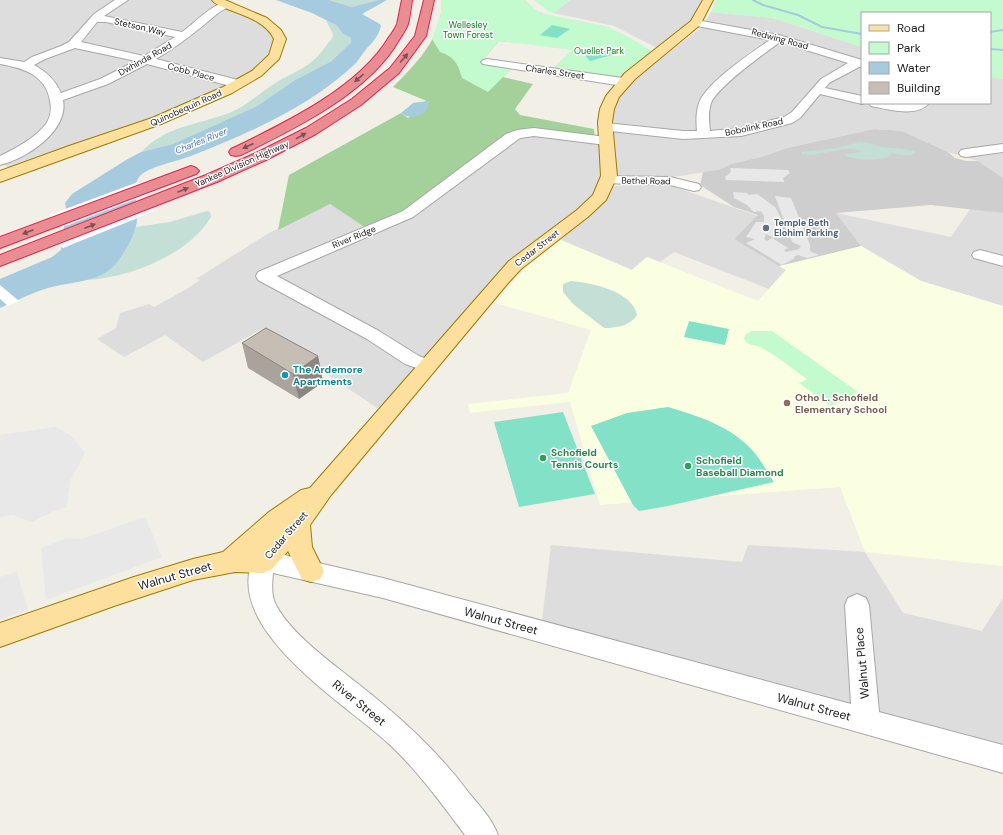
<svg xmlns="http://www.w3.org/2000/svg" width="1003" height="835" viewBox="0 0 1003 835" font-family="'DM Sans',sans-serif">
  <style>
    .residential { fill: #dedddd }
    .education { fill: #fbffe1 }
    .religious { fill: #cecece }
    .forest { fill: #a4d19a }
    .wetland { fill: #c3dfd6 }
    .park { fill: #c3fbcf }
    .pitch { fill: #83e1c8 }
    .parking { fill: #e8e8e8 }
    .water { fill: #a6cbdf }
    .pier { fill: #fff }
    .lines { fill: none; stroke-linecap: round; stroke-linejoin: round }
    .stream { stroke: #a6cbdf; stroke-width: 2 }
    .minor-casing { stroke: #a7a7a7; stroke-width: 2 }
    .major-casing { stroke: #9c7b00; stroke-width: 2 }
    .highway-casing { stroke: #df234d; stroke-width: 2 }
    .minor { fill: #fff; fill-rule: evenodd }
    .major { fill: #fee09e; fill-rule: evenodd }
    .highway { fill: #e98d93; fill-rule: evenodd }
    .wall { fill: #aaa39c }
    .shaded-wall { fill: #8b857f }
    .building { fill: #c6beb5; stroke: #8b857f }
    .oneway { fill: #7a5154 }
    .service-dot { fill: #5c6f8a; stroke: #fff; stroke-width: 1.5 }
    .culture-dot { fill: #0f9aa8; stroke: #fff; stroke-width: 1.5 }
    .education-dot { fill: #8d6e63; stroke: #fff; stroke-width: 1.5 }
    .leisure-dot { fill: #2e9e5b; stroke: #fff; stroke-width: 1.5 }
    .labels { text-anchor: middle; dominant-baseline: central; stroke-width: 3; stroke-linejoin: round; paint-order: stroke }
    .far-park-label { font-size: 9px; fill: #098322; stroke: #fff }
    .far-street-label { font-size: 9px; fill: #202020; stroke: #fff }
    .far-water-label { font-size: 9px; font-style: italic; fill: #4971b3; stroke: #fff }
    .far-service-label { font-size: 9px; font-weight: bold; fill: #4e5e75; stroke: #fff; text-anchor: start }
    .culture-label { font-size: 10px; font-weight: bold; fill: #0d838f; stroke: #fff; text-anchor: start }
    .education-label { font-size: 10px; font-weight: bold; fill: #785e54; stroke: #fff; text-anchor: start }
    .leisure-label { font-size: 10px; font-weight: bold; fill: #27864d; stroke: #fff; text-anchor: start }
    .street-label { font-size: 10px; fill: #202020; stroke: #fff }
    .near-street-label { font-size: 12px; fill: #202020; stroke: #fff }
  </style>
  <rect width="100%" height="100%" fill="#f1efe6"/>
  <g class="residential">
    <polygon points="0,0 213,0 269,26 274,33 273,55 251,74 146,124 13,168 7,167 0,158"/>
    <polygon points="570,0 702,0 689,25 659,49 614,26 554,13"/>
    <polygon points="711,12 773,18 862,47 862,103 990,103 990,77 1003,79 1003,178 978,161 948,152 902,131 874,129 787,148 761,157 731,164 719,170 673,177 615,175 611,138 613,110 621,91 637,77 703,26"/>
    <polygon points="524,134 602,144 604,177 594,194 379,409 260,330 203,362 165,335 124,357 97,339 116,328 120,313 149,304 154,307 190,287 200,280 196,279 269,233 330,204 366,228 370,234"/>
    <polygon points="666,184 758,216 734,239 786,270 769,289 674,252 660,262 647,257 632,270 561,240 599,204 613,186"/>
    <polygon points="970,209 1003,213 1003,306 921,281 861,246 836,213 951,237"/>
    <polygon points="551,545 742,562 748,545 865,552 903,613 982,631 1003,598 1003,751 542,621"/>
  </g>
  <polygon class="education" points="561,240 632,270 647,257 758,301 786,270 779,266 861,246 921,281 1003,306 1003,566 865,552 840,487 600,505 570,402 470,413 468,404 568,393 591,330 495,303 526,268"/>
  <polygon class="religious" points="874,129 902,131 948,152 955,158 966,161 978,161 1003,178 1003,213 931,205 836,213 861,246 779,266 734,239 758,215 734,207 700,185 703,172 719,170 731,164 761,157 787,148"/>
  <path class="forest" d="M441,0H524L536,11L546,15L520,43L499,41L479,64L511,69L503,77L533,84L515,109L520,115L594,129L595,139L531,130L409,207L366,228L330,204L278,230L289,175L401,113L408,118L429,102L393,87C416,64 445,35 441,0Z"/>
  <g class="wetland">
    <polygon points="329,0 378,0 352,7"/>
    <path d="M326,20L336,25L343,34L351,38L352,40L349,47L337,55L330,62L295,80L257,106L173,144L141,152C168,125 195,126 229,113C247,106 261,92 277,82C290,74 305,69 316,58C322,52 327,44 333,37V34Z"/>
    <path d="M860,142C867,142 872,144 878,146C891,149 904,147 916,152C908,159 899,152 890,154L887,158C875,160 857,161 845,155L847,154L861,152L859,150C841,145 821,158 801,154V152L837,148Z"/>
    <path d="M207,211L210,212L211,217C187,256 129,278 85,280C93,277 102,275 109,270C121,262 131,241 136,227L170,222Z"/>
    <path d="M571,281C592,283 632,291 637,315C630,326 616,328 604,328L573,304L563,292V284Z"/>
  </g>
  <g class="park">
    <path d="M441,0H524L540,13L605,26L627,36L652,51L615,79L551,70L572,50L499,41L479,64L511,69L488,92L462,78C458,64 455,57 440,52L432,39L441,14Z"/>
    <polygon points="534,0 570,0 554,13 548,11"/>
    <polygon points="716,0 1003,0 1003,79 990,77 990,13 862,13 862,47 773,18 711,12"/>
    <path d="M752,331H772L858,392L831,406L799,383L807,379C792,369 778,356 762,348C756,344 747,347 744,338L746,334Z"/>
  </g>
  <g class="pitch">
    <polygon points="552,25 570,29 557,38 540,35"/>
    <polygon points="589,48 600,48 611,52 612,55 590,61 581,51"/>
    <polygon points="689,321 729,329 725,345 684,337"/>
    <path d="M668,407C698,416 731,426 753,451C761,460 767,472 774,482L668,506L639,511L633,505L591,426L627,413Z"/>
    <polygon points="563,412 595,494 519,507 494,422"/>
  </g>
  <g class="parking">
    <polygon points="730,168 788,170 790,173 783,178 784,182 726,180 725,177 731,172"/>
    <polygon points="733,192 747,193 749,195 757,194 775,207 781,218 780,228 774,238 766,234 764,239 767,241 772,238 788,248 784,250 786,252 799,249 801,246 792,242 775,196 791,198 810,245 810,251 819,255 807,258 798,255 795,256 794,257 795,258 782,265 746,243 755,239 746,237 756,222 764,222 764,216 761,211 754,212 747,205 734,198"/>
    <polygon points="55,427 72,436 85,453 70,481 67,507 52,512 31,522 13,515 0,517 0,435"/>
    <polygon points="145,517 162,557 46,600 41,548 67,538 81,539"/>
    <polygon points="17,572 28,610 0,619 0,577"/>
  </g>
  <g class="water">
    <path d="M276,0H329L352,7L378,0H387L362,14L378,23L381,25C380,34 373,42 367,48C363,53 360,58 356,63C310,107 249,133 191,156C177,161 157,165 145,172C128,181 139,203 137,219C137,232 124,255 115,265C100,282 69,282 48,288C31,293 16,301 0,308V279L52,257L61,250L66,209L65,203L72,194L126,160L141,152L173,144L257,106L295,80L330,62L351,43V38L343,34L336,25L312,13Z"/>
    <path d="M427,101L429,102C428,116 411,121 401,113L413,103Z"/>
  </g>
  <g class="pier">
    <polygon points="138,182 152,193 63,227 49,215"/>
    <polygon points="140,200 155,211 63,248 49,235"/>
    <polygon points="0,285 19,301 8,306 0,299"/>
  </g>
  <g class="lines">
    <g class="stream">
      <polyline points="753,0 763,5 798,15 822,27 862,34"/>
      <polyline points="990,32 1003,30"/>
      <polyline points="990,49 1003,50"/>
    </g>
    <defs>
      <g id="minor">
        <path d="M115,0H128L104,16L182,32C193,25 215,0 228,3L230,5C227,9 221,10 217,14C197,31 178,46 156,59L242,81L244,84L242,87L238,88L147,64L108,84L63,100C69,131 26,159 0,165V156C16,148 34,139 46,124C50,118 52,109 50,101C46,75 23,68 0,64V58L24,62L32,57L61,46L69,42L94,14ZM97,22H106L175,37L144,56L81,42ZM75,48L136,61L100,79L61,93C55,80 47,72 34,65L45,59Z"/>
        <path d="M696,20L779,35L862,60V67H859L829,83L825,88L862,96V103H865L862,104L820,94L800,118L792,123L741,136L683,139L601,130L600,127L601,124L606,123L683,131H697C696,122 696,112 699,103C707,82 751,53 770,40L692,25L691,23ZM780,42L848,63L821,79L792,112L784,117L741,128L710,131C709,122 708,112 711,103C718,86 765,53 780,42Z"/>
        <polygon points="487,59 623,78 627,80 629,82 627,84 623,86 483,64 481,62 483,60"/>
        <path d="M869,103L906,104L929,103C918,118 886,109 871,106Z"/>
        <polygon points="534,128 606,137 611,138 613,141 611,144 606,145 534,136 520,138 413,217 277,276 379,331 419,356 435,362 437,366 435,370 428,372 405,364 367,339 258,280 256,276 258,272 403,211 506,134 517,130"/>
        <polygon points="1003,144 1003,152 966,157 961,156 959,153 961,150 966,149"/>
        <polygon points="608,176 670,177 699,184 701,187 699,190 694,191 670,185 603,183 601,180 603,177"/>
        <polygon points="980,250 1003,256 1003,266 974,258 972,255 974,252"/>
        <path d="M263,552L280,554L383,578L851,704L845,605L848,598L857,594L866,598L869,605L879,712L1003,745V773L383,598L273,573C272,584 271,596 276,605C291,634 332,663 357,683C399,716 437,750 469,793C480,806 492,819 498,835H465C441,803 418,771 389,744C345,703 218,627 255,555Z"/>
      </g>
      <g id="major">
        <path d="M212,0H225L267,18L281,30L286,39L279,59L261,76L232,93L161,124L0,182V171L69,146L152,118L223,87L252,71L269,55L274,39C266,21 242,15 225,8C220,6 215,4 212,0Z"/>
        <polygon points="703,0 713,0 700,25 635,79 619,97 614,109 612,122 617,176 606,200 589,216 521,269 508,283 331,495 310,525 312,547 324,571 320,579 311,582 302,579 288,551 272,569 263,573 235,572 193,580 114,606 0,647 0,623 134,577 193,559 223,552 269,512 301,490 310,488 509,261 577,210 593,195 601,176 598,122 600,109 606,96 625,73 691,21"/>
      </g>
      <g id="highway">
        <path d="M402,0H412C411,8 410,16 408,24C406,30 402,35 399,40C369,93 294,129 241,155L236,156L231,155L229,152L231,149C283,124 359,88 389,37C392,33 395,29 397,24C399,16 400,8 402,0Z"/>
        <polygon points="424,0 434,0 426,36 399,73 361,105 316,134 266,160 217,182 0,266 0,255 206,175 256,153 306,128 352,99 390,68 415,36"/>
        <polygon points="191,166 196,168 199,171 196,174 0,248 0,237"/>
      </g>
    </defs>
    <use href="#minor" class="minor-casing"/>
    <use href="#major" class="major-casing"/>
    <use href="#highway" class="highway-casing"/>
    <use href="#minor" class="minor"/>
    <use href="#major" class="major"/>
    <use href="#highway" class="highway"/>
  </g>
  <polygon class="wall" points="242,343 318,356 323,382 299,399 248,368"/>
  <polygon class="shaded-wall" points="318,356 323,382 299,399 293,374"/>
  <polygon class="building" points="266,328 318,356 293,374 242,343"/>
  <defs><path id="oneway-solid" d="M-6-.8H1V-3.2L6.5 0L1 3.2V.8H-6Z"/></defs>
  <g class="oneway">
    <use href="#oneway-solid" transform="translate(404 58) rotate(-50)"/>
    <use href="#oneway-solid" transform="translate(359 78) rotate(140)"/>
    <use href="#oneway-solid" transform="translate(301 136) rotate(-29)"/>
    <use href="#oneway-solid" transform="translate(248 146) rotate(155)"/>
    <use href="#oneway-solid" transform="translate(183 190) rotate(-22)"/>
    <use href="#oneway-solid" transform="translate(90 226) rotate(-21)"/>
    <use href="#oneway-solid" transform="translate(28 232) rotate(159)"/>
  </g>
  <circle class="service-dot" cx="766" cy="228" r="4"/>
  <circle class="culture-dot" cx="285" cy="375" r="4"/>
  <circle class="education-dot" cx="787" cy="403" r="4"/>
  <g class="leisure-dot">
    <circle cx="543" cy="458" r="4"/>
    <circle cx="688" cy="466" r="4"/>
  </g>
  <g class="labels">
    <g class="far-park-label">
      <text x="468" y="25">Wellesley<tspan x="468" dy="10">Town Forest</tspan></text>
      <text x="599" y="51">Ouellet Park</text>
    </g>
    <g class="far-street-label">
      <text transform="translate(140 27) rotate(13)">Stetson Way</text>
      <text transform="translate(780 39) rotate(15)">Redwing Road</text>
      <text transform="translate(145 59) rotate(-29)">Dwhinda Road</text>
      <text transform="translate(191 72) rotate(15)">Cobb Place</text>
      <text transform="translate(555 72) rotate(8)">Charles Street</text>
      <text transform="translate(186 108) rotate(-24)">Quinobequin Road</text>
      <text transform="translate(754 127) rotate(-12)">Bobolink Road</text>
      <text transform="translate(242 164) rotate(-24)">Yankee Division Highway</text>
      <text transform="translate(646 181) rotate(1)">Bethel Road</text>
      <text transform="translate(354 237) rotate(-22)">River Ridge</text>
      <text transform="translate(537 248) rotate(-38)">Cedar Street</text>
    </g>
    <g class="far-water-label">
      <text transform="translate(201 141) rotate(-22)">Charles River</text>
    </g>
    <g class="far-service-label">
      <text x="774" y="223">Temple Beth<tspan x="774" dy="10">Elohim Parking</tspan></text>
    </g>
    <g class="culture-label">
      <text x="293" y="369">The Ardemore<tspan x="293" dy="12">Apartments</tspan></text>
    </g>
    <g class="education-label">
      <text x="795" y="397">Otho L. Schofield<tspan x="795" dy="12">Elementary School</tspan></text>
    </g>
    <g class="leisure-label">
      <text x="551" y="452">Schofield<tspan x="551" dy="12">Tennis Courts</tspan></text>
      <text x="696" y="460">Schofield<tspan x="696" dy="12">Baseball Diamond</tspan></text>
    </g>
    <g class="street-label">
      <text transform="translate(286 535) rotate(-49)">Cedar Street</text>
    </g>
    <g class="near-street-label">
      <text transform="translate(175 576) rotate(-16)">Walnut Street</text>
      <text transform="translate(501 621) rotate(15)">Walnut Street</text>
      <text transform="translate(862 663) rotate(-95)">Walnut Place</text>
      <text transform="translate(359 703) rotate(39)">River Street</text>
      <text transform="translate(814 707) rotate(15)">Walnut Street</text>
    </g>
  </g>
  <rect x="861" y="12" width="130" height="92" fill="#ffffff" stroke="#a6a6a6"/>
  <rect x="869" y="25" width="20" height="6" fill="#fee09e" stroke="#a6a6a6"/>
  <text x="897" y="32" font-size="12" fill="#202020">Road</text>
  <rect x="869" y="42" width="20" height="12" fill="#c3fbcf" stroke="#a6a6a6"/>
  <text x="897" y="52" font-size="12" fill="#202020">Park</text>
  <rect x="869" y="62" width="20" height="12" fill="#a6cbdf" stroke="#a6a6a6"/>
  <text x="897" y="72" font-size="12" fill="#202020">Water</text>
  <rect x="869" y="82" width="20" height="12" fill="#c6beb5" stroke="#a6a6a6"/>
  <text x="897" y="92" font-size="12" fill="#202020">Building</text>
</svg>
